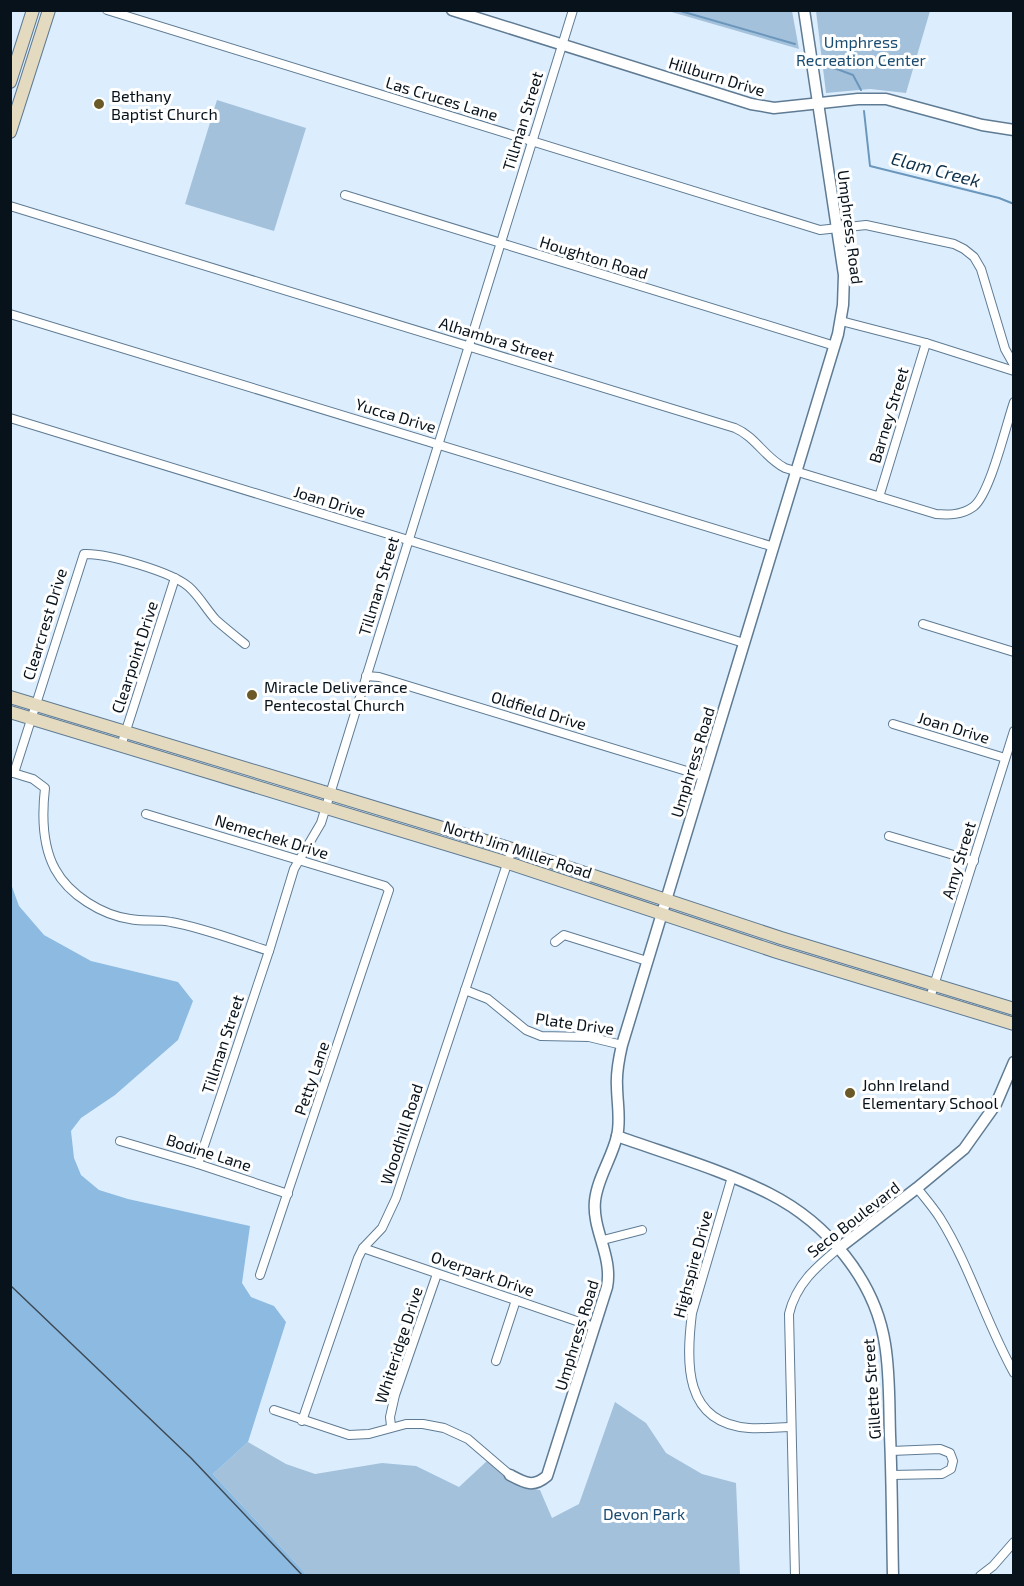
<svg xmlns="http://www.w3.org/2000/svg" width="1024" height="1586" viewBox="0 0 1024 1586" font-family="'Exo 2',sans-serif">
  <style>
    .green { fill: #a3c1db }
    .forest { fill: #8dbae1 }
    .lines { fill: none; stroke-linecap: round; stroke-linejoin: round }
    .stream { stroke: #6b97bc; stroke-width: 2 }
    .minor-casing { stroke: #5f7b93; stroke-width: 10 }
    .tertiary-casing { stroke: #5f7b93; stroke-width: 13 }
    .secondary-casing { stroke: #5f7b93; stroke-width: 14 }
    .minor { stroke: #fff; stroke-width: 8 }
    .tertiary { stroke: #fff; stroke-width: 10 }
    .secondary { stroke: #e4dac0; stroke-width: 12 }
    .tram { stroke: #3d4a55; stroke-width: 1.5 }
    .poi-dot { fill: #6b5927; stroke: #fff; stroke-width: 2 }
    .labels { text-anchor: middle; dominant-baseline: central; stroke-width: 6; stroke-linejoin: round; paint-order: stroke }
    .park-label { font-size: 16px; fill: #1a4c72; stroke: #fff }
    .street-label { font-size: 16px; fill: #07121b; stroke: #fff }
    .poi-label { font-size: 16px; fill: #07121b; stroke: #fff; text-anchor: start }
    .water-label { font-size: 18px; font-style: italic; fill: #0e314b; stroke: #fff }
  </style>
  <rect width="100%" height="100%" fill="#dceefe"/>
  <g class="green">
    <polygon points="668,11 792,11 799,49"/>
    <polygon points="816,11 930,11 906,93 870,89 826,93"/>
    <polygon points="217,100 306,128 274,231 185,204"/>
    <path d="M615,1402L646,1423L666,1453L702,1474L736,1483L740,1575H307L213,1474L248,1442L286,1464L315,1474L382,1463L416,1466L459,1487L487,1461C505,1477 515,1486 540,1490L552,1518L579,1504Z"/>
  </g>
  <polygon class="forest" points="11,884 19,906 44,935 91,961 178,982 193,1001 178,1040 115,1095 81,1118 71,1131 74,1158 81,1175 99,1190 128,1199 250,1226 242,1283 251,1297 274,1306 286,1322 248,1442 213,1474 307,1575 11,1575"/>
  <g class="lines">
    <g class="stream">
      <polyline points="677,10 795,44"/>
      <polyline points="826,65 853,75 861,90"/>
      <polyline points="864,111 870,166 999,198 1014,204"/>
    </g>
    <defs>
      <g id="minor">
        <polyline points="107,10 820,230 866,225 954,244 964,249 974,257 981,269 1005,349 1014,365"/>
        <polyline points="345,195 835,346"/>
        <path d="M10,206L735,428C756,437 765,458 785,468L936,514C949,515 962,515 973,507C990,495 1006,425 1014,402"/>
        <polyline points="10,314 774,547"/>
        <polyline points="841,321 926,343 1014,371"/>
        <polyline points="10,418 744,643"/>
        <polyline points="879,497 926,343"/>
        <polyline points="923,624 1014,652"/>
        <polyline points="366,676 379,677 703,776"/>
        <polyline points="893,724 1005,758"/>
        <polyline points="121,746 175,578"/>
        <path d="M10,772L33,779L45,788C42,814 42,845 55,869C69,895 102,915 130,919C144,922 158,919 171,922C204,928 237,941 269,951"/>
        <path d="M14,773L84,554C107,553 172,572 189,587C200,597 206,609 216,620C225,628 235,636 245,644"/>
        <polyline points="146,814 385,886 389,890 260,1275"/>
        <polyline points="889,836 974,861"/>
        <polyline points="555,942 564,935 647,961"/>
        <polyline points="465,990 488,999 526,1030 541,1036 589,1037 622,1045"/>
        <polyline points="930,998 1014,731"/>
        <polyline points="120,1141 198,1164 288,1194"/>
        <polyline points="198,1164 269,951 294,869 321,823 573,10"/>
        <path d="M732,1177L692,1313C686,1362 683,1423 749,1428C763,1429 777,1427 791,1427"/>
        <path d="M917,1188C925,1198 933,1207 940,1218C970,1266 986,1323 1014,1373"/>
        <polyline points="603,1240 642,1230"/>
        <polyline points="363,1248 594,1327"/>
        <polyline points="496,1361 516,1300"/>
        <polyline points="274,1410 349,1435 369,1434 406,1424 423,1424 444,1428 468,1439 510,1475"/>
        <polyline points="302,1421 358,1258 363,1248 382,1228 396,1198 512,849"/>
        <polyline points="391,1426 390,1417 395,1395 437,1274"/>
        <polyline points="891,1451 940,1449 950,1453 953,1461 951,1469 942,1474 891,1475"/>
        <path d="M795,1576L789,1314C796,1284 816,1267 839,1248"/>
        <polyline points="980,1576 993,1566 1014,1542"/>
      </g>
      <g id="tertiary">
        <polyline points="452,10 751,104 774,108 858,99 886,99 982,125 1014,130"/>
        <path d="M617,1136C667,1154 723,1170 770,1194C827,1223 875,1280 885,1344C890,1374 889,1404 890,1435C892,1481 892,1528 893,1576"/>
        <polyline points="839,1248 917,1188 964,1149 996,1104 1014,1062"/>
        <path d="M510,1475C525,1483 533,1488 547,1476L607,1287C613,1256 592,1230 595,1201C597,1179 612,1158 617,1136C621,1120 617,1102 617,1086C616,1072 619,1058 622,1045L838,334L843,305L844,275L804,10"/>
      </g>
      <g id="secondary">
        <polyline points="10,82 33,10"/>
        <polyline points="10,132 49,10"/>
        <polyline points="10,697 512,849 781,938 1014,1009"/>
        <polyline points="10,712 508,863 777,952 1014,1024"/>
      </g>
    </defs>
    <use href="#minor" class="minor-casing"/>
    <use href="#tertiary" class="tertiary-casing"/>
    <use href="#secondary" class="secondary-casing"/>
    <use href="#minor" class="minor"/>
    <use href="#tertiary" class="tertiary"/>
    <use href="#secondary" class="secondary"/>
    <polyline class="tram" points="10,1285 191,1458 303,1576"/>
  </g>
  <g class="poi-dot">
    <circle cx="99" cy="104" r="6"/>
    <circle cx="252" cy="695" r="6"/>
    <circle cx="850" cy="1093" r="6"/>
  </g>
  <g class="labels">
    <g class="park-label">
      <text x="861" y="41">Umphress<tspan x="861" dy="18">Recreation Center</tspan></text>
      <text x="644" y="1513">Devon Park</text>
    </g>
    <g class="street-label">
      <text transform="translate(717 76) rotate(17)">Hillburn Drive</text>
      <text transform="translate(442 98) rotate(17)">Las Cruces Lane</text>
      <text transform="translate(522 121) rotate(-73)">Tillman Street</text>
      <text transform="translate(851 227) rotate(83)">Umphress Road</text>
      <text transform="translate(594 257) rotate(17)">Houghton Road</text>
      <text transform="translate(497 339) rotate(17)">Alhambra Street</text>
      <text transform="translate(396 415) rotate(17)">Yucca Drive</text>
      <text transform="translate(888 415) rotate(-73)">Barney Street</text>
      <text transform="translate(330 501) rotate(17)">Joan Drive</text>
      <text transform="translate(378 586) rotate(-73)">Tillman Street</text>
      <text transform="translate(44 624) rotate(-73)">Clearcrest Drive</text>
      <text transform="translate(134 657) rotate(-72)">Clearpoint Drive</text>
      <text transform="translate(539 710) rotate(17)">Oldfield Drive</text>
      <text transform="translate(954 727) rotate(17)">Joan Drive</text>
      <text transform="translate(692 762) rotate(-73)">Umphress Road</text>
      <text transform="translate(272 836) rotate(17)">Nemechek Drive</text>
      <text transform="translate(518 849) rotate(18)">North Jim Miller Road</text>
      <text transform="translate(958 860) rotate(-73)">Amy Street</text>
      <text transform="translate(575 1023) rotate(8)">Plate Drive</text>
      <text transform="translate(222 1044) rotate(-72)">Tillman Street</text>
      <text transform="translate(311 1078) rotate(-71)">Petty Lane</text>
      <text transform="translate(401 1134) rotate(-72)">Woodhill Road</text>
      <text transform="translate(209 1152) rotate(18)">Bodine Lane</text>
      <text transform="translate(853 1219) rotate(-38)">Seco Boulevard</text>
      <text transform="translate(692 1264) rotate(-75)">Highspire Drive</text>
      <text transform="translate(483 1273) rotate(19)">Overpark Drive</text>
      <text transform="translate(576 1335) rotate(-73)">Umphress Road</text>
      <text transform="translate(398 1345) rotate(-72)">Whiteridge Drive</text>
      <text transform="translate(871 1389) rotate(-94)">Gillette Street</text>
    </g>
    <g class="poi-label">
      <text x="111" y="95">Bethany<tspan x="111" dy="18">Baptist Church</tspan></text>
      <text x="264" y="686">Miracle Deliverance<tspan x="264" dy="18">Pentecostal Church</tspan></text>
      <text x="862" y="1084">John Ireland<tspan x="862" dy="18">Elementary School</tspan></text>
    </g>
    <g class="water-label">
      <text transform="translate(936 169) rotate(15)">Elam Creek</text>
    </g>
  </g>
  <rect width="1024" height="1586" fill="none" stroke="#07121b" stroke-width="24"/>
</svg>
